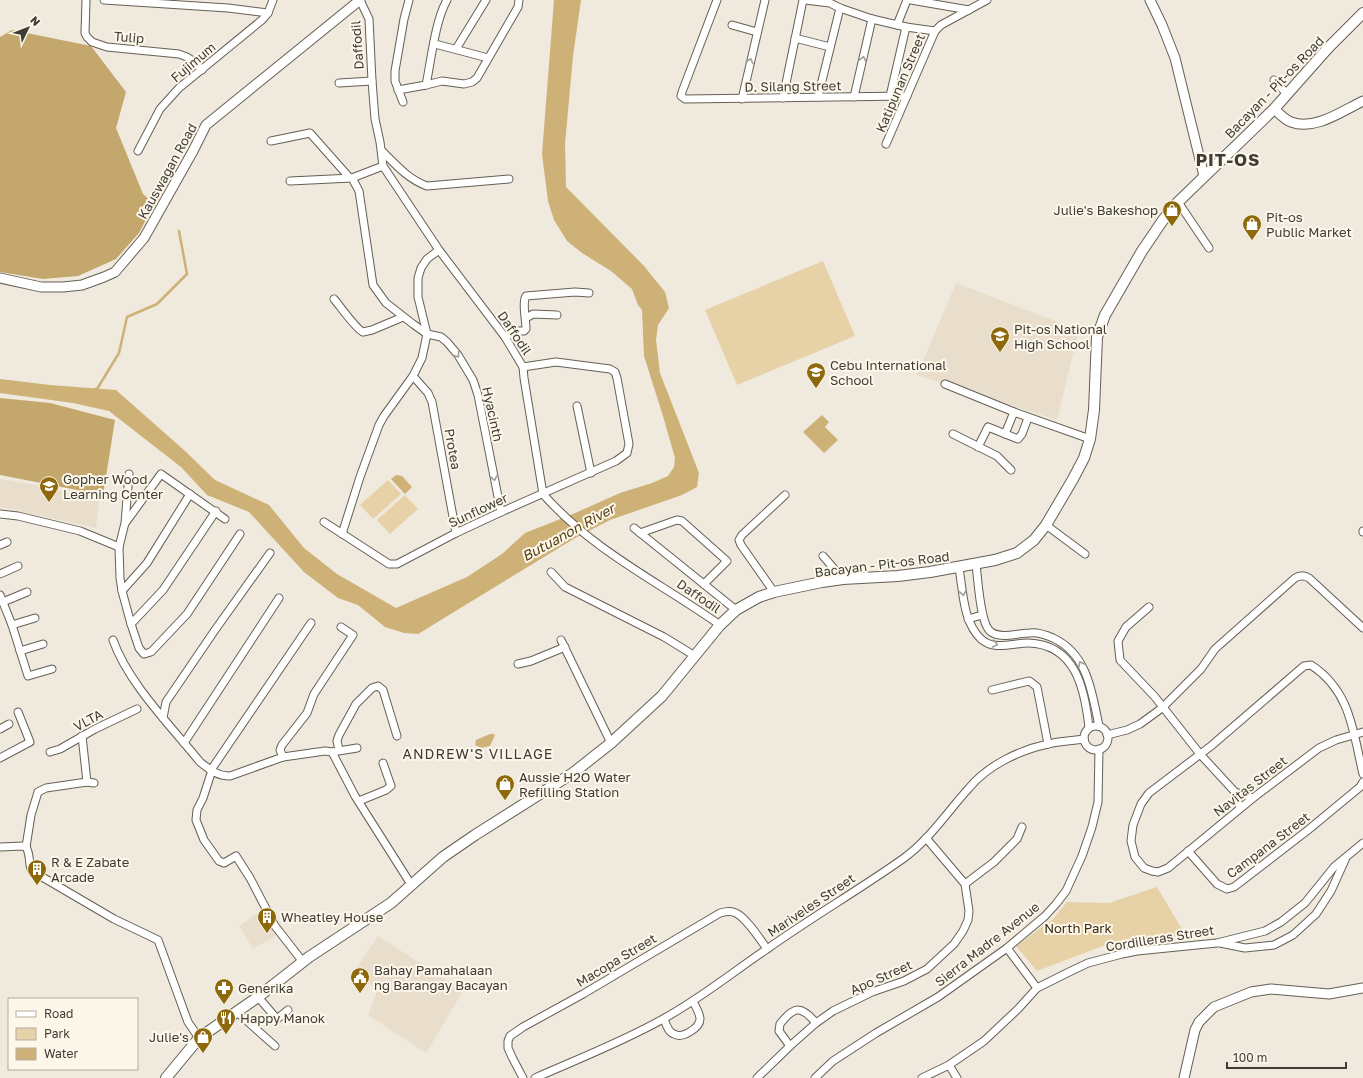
<svg xmlns="http://www.w3.org/2000/svg" width="1363" height="1078" viewBox="0 0 1363 1078" font-family="'Golos Text',sans-serif">
  <style>
    .built { fill: #e8decb }
    .green { fill: #e7d2a7 }
    .forest { fill: #c4a76c }
    .water { fill: #ceb176 }
    .lines { fill: none; stroke-linecap: round; stroke-linejoin: round }
    .stream { stroke: #ceb176; stroke-width: 2.5 }
    .minor-casing { stroke: #655f55; stroke-width: 9 }
    .tertiary-casing { stroke: #655f55; stroke-width: 11 }
    .secondary-casing { stroke: #655f55; stroke-width: 12 }
    .minor { stroke: #fff; stroke-width: 7 }
    .tertiary { stroke: #fff; stroke-width: 9 }
    .secondary { stroke: #fff; stroke-width: 10 }
    .oneway { stroke: #9e9e9b }
    .labels { text-anchor: middle; dominant-baseline: central; stroke-width: 4; stroke-linejoin: round; paint-order: stroke }
    .street-label { font-size: 13px; fill: #3e3c37; stroke: #fdf7ea }
    .poi-label { font-size: 13px; fill: #3e3c37; stroke: #fdf7ea; text-anchor: start }
    .park-label { font-size: 13px; fill: #382b10; stroke: #fdf7ea }
    .water-label { font-size: 14px; font-style: italic; fill: #533e0f; stroke: #fdf7ea }
    .neighbourhood-label { font-size: 14px; letter-spacing: 1px; fill: #3e3c37; stroke: #fdf7ea }
    .district-label { font-size: 17px; font-weight: bold; letter-spacing: 1px; fill: #3e3c37; stroke: #fdf7ea }
  </style>
  <rect width="100%" height="100%" fill="#f0e9dd"/>
  <g class="built">
    <polygon points="956,283 1079,330 1057,420 917,375"/>
    <polygon points="0,479 47,487 99,500 96,528 0,507"/>
    <polygon points="264,909 279,934 253,949 239,926"/>
    <polygon points="378,936 463,991 426,1053 368,1015 378,988 351,976"/>
  </g>
  <g class="green">
    <polygon points="823,261 855,336 737,385 705,310"/>
    <polygon points="388,480 401,494 373,519 360,505"/>
    <polygon points="405,495 418,509 390,534 377,520"/>
    <polygon points="1157,887 1186,936 1142,938 1103,946 1037,971 1016,946 1053,919 1067,902 1109,903"/>
  </g>
  <g class="forest">
    <polygon points="12,30 91,46 126,92 116,128 143,194 154,204 139,233 116,259 78,276 43,279 0,272 0,37"/>
    <polygon points="0,398 50,403 115,420 103,495 0,475"/>
  </g>
  <g class="water">
    <polygon points="554,0 581,0 573,56 565,144 566,187 644,266 665,292 669,308 658,325 656,340 660,373 699,473 697,487 682,495 610,520 575,538 418,634 404,633 385,627 358,605 338,598 304,572 249,512 207,495 181,467 109,411 73,403 0,393 0,379 50,385 116,390 185,451 215,480 269,505 304,548 337,574 396,608 467,577 502,554 525,533 573,514 620,493 652,483 668,476 674,467 675,458 663,416 644,356 642,310 638,305 632,289 611,271 582,253 567,241 554,220 548,201 542,154"/>
    <polygon points="822,415 829,422 825,427 838,440 824,453 803,432"/>
    <polygon points="396,475 402,476 412,487 405,494 391,479"/>
    <polygon points="490,734 493,734 495,735 490,746 481,748 475,745 476,740"/>
  </g>
  <g class="lines">
    <polyline class="stream" points="95,389 97,389 119,353 127,317 157,304 187,274 179,231"/>
    <defs>
      <g id="minor">
        <path d="M86,0L85,33L87,37L92,42L107,47L179,54C189,57 196,62 202,70"/>
        <polyline points="104,0 228,8 268,13"/>
        <path d="M360,0L369,19L372,81L375,119L380,142L383,166L439,250L505,337L523,367L524,378L543,494C593,551 659,582 720,625"/>
        <polyline points="717,0 682,92 681,96 685,99 907,96"/>
        <polyline points="805,0 830,3 840,8 872,19 906,27 935,31"/>
        <polyline points="911,0 969,10"/>
        <polyline points="732,25 757,32"/>
        <polyline points="897,25 907,0"/>
        <polyline points="935,31 941,25 987,0"/>
        <polyline points="795,38 830,47"/>
        <polyline points="435,44 488,58"/>
        <polyline points="456,49 486,0"/>
        <polyline points="1274,80 1287,94"/>
        <polyline points="339,83 372,81"/>
        <path d="M426,85C431,61 435,21 447,0"/>
        <polyline points="398,90 426,85 442,81 464,84 472,82 477,78 518,7 519,0"/>
        <polyline points="890,96 906,27"/>
        <polyline points="818,97 840,8"/>
        <polyline points="854,97 872,19"/>
        <polyline points="783,98 803,0"/>
        <polyline points="742,99 765,0"/>
        <polyline points="403,102 395,81 395,71 404,19 409,0"/>
        <polyline points="271,141 310,133 349,177"/>
        <polyline points="886,144 935,31"/>
        <polyline points="138,151 160,109 179,88 262,20 268,13 273,0"/>
        <path d="M382,151C396,165 408,179 427,186L509,179"/>
        <polyline points="352,178 359,191 373,285 386,303 413,324 427,334 441,337 447,342 458,355 473,380 478,395 501,512"/>
        <polyline points="290,181 352,178 383,166"/>
        <polyline points="1178,202 1209,248"/>
        <path d="M334,299C340,306 356,329 363,332L372,330L403,317"/>
        <polyline points="526,318 533,314 557,315"/>
        <path d="M505,337L517,331H524L526,329C526,321 522,302 526,296L575,292L589,293"/>
        <polyline points="413,376 428,393 432,402 456,533"/>
        <polyline points="945,384 1014,412 1090,439"/>
        <polyline points="577,406 591,473"/>
        <polyline points="953,434 997,456 1011,470"/>
        <polyline points="1005,434 1014,412"/>
        <polyline points="978,447 988,427 1018,439 1022,434 1028,418"/>
        <polyline points="129,474 125,523 119,547 120,578 122,591 131,624 139,648 144,654 151,652 187,614 240,534"/>
        <polyline points="0,514 18,516 80,531 119,547"/>
        <polyline points="126,522 161,474 225,519"/>
        <polyline points="324,522 389,564 397,564 456,533 501,512 616,461 627,453 629,444 617,378 615,372 610,369 556,362 523,367"/>
        <polyline points="1046,525 1085,554"/>
        <polyline points="634,528 736,610"/>
        <polyline points="1363,532 1363,531"/>
        <polyline points="640,533 677,520 682,521 727,561 704,584"/>
        <polyline points="342,534 360,477 379,425 384,416 413,376 422,358 427,334 418,297 418,278 421,268 427,259 439,250"/>
        <polyline points="0,545 7,542"/>
        <polyline points="823,556 843,579"/>
        <path d="M976,565C978,578 980,625 991,632C1001,639 1018,633 1030,633C1038,632 1046,635 1053,638C1088,654 1092,693 1099,726"/>
        <path d="M959,568C963,591 963,622 981,639C994,651 1013,643 1028,643C1076,644 1085,690 1089,728"/>
        <polyline points="551,572 565,587 664,637 695,656"/>
        <polyline points="0,574 18,566"/>
        <polyline points="122,591 147,563 190,494"/>
        <polyline points="774,592 741,545 739,540 742,535 785,495"/>
        <polyline points="0,595 12,625 28,676 52,669"/>
        <polyline points="3,602 27,592"/>
        <polyline points="1149,607 1126,627 1118,641 1120,660 1155,697 1200,754 1235,792 1253,798"/>
        <polyline points="968,619 982,615"/>
        <polyline points="131,624 163,590 216,511"/>
        <polyline points="12,625 35,618"/>
        <path d="M113,640C128,683 171,726 200,762C209,769 217,776 230,776L283,757L325,751L332,752L357,748"/>
        <polyline points="561,640 611,743"/>
        <polyline points="20,651 43,644"/>
        <polyline points="518,664 531,661 565,647"/>
        <polyline points="992,690 1029,681 1032,683 1037,687 1048,744"/>
        <polyline points="163,718 166,702 215,630 270,553"/>
        <circle cx="1096" cy="738" r="12"/>
        <polyline points="0,729 9,724"/>
        <path d="M1363,732L1336,740L1319,748L1253,798L1168,868L1158,872L1152,871L1144,868L1135,857L1131,841L1133,825L1141,804L1149,793L1211,746L1304,666L1311,665C1351,691 1353,732 1363,774"/>
        <path d="M1107,735L1127,730L1140,724L1162,708L1201,669L1215,649L1295,578C1300,575 1304,575 1309,578L1363,628"/>
        <polyline points="82,736 87,782"/>
        <polyline points="184,743 279,598"/>
        <polyline points="339,750 337,741 339,735 356,704 372,688 378,686 383,690 397,736"/>
        <polyline points="50,752 60,749 95,729 137,709"/>
        <polyline points="332,752 355,796 412,886"/>
        <polyline points="283,757 280,750 282,745 307,713 314,694 353,635 341,627"/>
        <polyline points="0,758 30,742 18,712"/>
        <polyline points="1235,792 1240,808"/>
        <polyline points="359,801 386,790 391,786 383,763"/>
        <polyline points="0,847 23,846 26,847"/>
        <path d="M26,847C31,855 28,864 32,871L114,919L158,940L188,1022L199,1038"/>
        <polyline points="26,847 31,815 38,792 46,788 87,782 94,783"/>
        <polyline points="1188,851 1217,884 1227,889 1234,887 1308,830 1360,787 1363,782"/>
        <polyline points="965,884 994,862 1017,839 1022,827"/>
        <polyline points="1220,943 1245,948 1274,945 1293,935 1316,914 1331,891 1345,860"/>
        <polyline points="1007,948 1037,988"/>
        <polyline points="303,962 275,926 250,878 236,856 224,863 219,861 204,840 196,820 197,810 203,798 213,767 311,623"/>
        <polyline points="258,997 277,1019 288,1010"/>
        <polyline points="237,1012 275,1046"/>
        <path d="M664,1019C666,1024 668,1032 674,1034C682,1039 700,1028 700,1019C700,1013 695,1006 693,1001"/>
        <path d="M790,1046L779,1031L780,1024C794,1006 801,1005 816,1023"/>
        <polyline points="949,1065 957,1078"/>
        <path d="M523,1078L512,1057L508,1048V1041L510,1036L523,1027L583,994L720,913C724,912 729,911 733,912C744,914 760,939 767,949"/>
        <path d="M535,1078C578,1059 622,1042 663,1019C700,999 733,972 767,949C812,917 859,890 904,858C930,839 948,811 969,788C988,765 1020,750 1048,744C1060,741 1072,741 1084,739"/>
        <polyline points="757,1078 790,1046 816,1023 833,1011 872,992 904,981 927,969 954,944 963,931 968,920 969,911 965,884 926,838"/>
        <polyline points="815,1078 833,1061 876,1033 938,997 1007,948 1045,916 1056,904 1066,891 1082,856 1092,827 1098,802 1099,749"/>
        <polyline points="922,1078 949,1065 984,1041 1018,1009 1037,988 1069,972 1088,963 1122,954 1137,951 1217,943 1265,931 1281,922 1305,903 1334,867 1363,843"/>
      </g>
      <g id="tertiary">
        <polyline points="1150,0 1162,25 1175,58 1204,176"/>
        <path d="M1274,109C1279,113 1285,120 1291,122C1315,131 1342,111 1363,101"/>
        <polyline points="0,278 41,287 63,287 82,285 104,277 115,272 144,238 193,151 206,125 360,0"/>
        <polyline points="1184,1078 1195,1030 1199,1022 1214,1007 1251,992 1271,989 1329,994 1363,988"/>
      </g>
      <polyline id="secondary" points="166,1078 199,1038 258,997 309,957 391,903 443,857 475,835 573,773 611,743 662,696 720,625 736,610 759,597 774,592 822,582 843,579 898,576 930,572 995,560 1017,553 1034,540 1046,525 1073,479 1084,458 1090,439 1094,410 1097,337 1105,315 1142,251 1163,220 1178,202 1274,109 1328,48 1363,13"/>
    </defs>
    <use href="#minor" class="minor-casing"/>
    <use href="#tertiary" class="tertiary-casing"/>
    <use href="#secondary" class="secondary-casing"/>
    <use href="#minor" class="minor"/>
    <use href="#tertiary" class="tertiary"/>
    <use href="#secondary" class="secondary"/>
  </g>
  <defs><path id="oneway-chevron" d="M-2-3.5L2.5 0L-2 3.5" fill="none" stroke-width="1.6" stroke-linecap="round" stroke-linejoin="round"/></defs>
  <g class="oneway">
    <use href="#oneway-chevron" transform="translate(863 59) rotate(-77)"/>
    <use href="#oneway-chevron" transform="translate(750 61) rotate(-77)"/>
    <use href="#oneway-chevron" transform="translate(457 355) rotate(55)"/>
    <use href="#oneway-chevron" transform="translate(494 478) rotate(79)"/>
    <use href="#oneway-chevron" transform="translate(963 593) rotate(80)"/>
    <use href="#oneway-chevron" transform="translate(995 644) rotate(10)"/>
    <use href="#oneway-chevron" transform="translate(1081 664) rotate(-117)"/>
  </g>
  <defs>
    <symbol id="shop-pin" viewBox="-11 -11 22 30"><path d="M0 17L-7.5 6A9.5 9.5 0 1 1 7.5 6Z" fill="#8d690b" stroke="#fdf7ea"/><path d="M-5-2.5h2.3a2.7 3.5 0 0 1 5.4 0H5L5.5 6h-11ZM-1.5-2.5h3a1.5 2.3 0 0 0-3 0Z" fill="#fff"/></symbol>
    <symbol id="school-pin" viewBox="-11 -11 22 30"><path d="M0 17L-7.5 6A9.5 9.5 0 1 1 7.5 6Z" fill="#8d690b" stroke="#fdf7ea"/><path d="M0-5L7-2L0 1L-7-2ZM-4 1L0 2.5L4 1V4Q0 6-4 4Z" fill="#fff"/></symbol>
    <symbol id="building-pin" viewBox="-11 -11 22 30"><path d="M0 17L-7.5 6A9.5 9.5 0 1 1 7.5 6Z" fill="#8d690b" stroke="#fdf7ea"/><path d="M-4-6H4V6H1V3H-1V6H-4ZM-2.5-4.3h1.7v1.8h-1.7ZM.8-4.3h1.7v1.8H.8ZM-2.5-1h1.7V.8h-1.7ZM.8-1h1.7V.8H.8Z" fill="#fff"/></symbol>
    <symbol id="civic-pin" viewBox="-11 -11 22 30"><path d="M0 17L-7.5 6A9.5 9.5 0 1 1 7.5 6Z" fill="#8d690b" stroke="#fdf7ea"/><path d="M-.6-6.5H3V-4.5H.6V-3L4-1V1h2V6H-6V1h2V-1L-.6-3ZM-1.2 2.5V6h2.4V2.5Z" fill="#fff"/></symbol>
    <symbol id="pharmacy-pin" viewBox="-11 -11 22 30"><path d="M0 17L-7.5 6A9.5 9.5 0 1 1 7.5 6Z" fill="#8d690b" stroke="#fdf7ea"/><path d="M-2-6h4v4h4v4h-4v4h-4v-4h-4v-4h4Z" fill="#fff"/></symbol>
    <symbol id="restaurant-pin" viewBox="-11 -11 22 30"><path d="M0 17L-7.5 6A9.5 9.5 0 1 1 7.5 6Z" fill="#8d690b" stroke="#fdf7ea"/><path d="M-5-6h1v4h1v-4h1v4h1v-4h1v5L-1.5 .5V6h-2V.5L-5-1ZM5-6V6H3V1.5H1.5Q1.5-4 5-6Z" fill="#fff"/></symbol>
  </defs>
  <g fill-rule="evenodd">
    <use href="#shop-pin" x="1161" y="199" width="22" height="30"/>
    <use href="#shop-pin" x="1241" y="213" width="22" height="30"/>
    <use href="#school-pin" x="989" y="325" width="22" height="30"/>
    <use href="#school-pin" x="805" y="361" width="22" height="30"/>
    <use href="#school-pin" x="38" y="475" width="22" height="30"/>
    <use href="#shop-pin" x="494" y="773" width="22" height="30"/>
    <use href="#building-pin" x="26" y="858" width="22" height="30"/>
    <use href="#building-pin" x="256" y="906" width="22" height="30"/>
    <use href="#civic-pin" x="349" y="966" width="22" height="30"/>
    <use href="#pharmacy-pin" x="213" y="977" width="22" height="30"/>
    <use href="#restaurant-pin" x="215" y="1007" width="22" height="30"/>
    <use href="#shop-pin" x="192" y="1026" width="22" height="30"/>
  </g>
  <g class="labels">
    <g class="street-label">
      <text transform="translate(129 37) rotate(5)">Tulip</text>
      <text transform="translate(357 45) rotate(-94)">Daffodil</text>
      <text transform="translate(193 62) rotate(-40)">Fujimum</text>
      <text transform="translate(900 83) rotate(-67)">Katipunan Street</text>
      <text transform="translate(793 86) rotate(-1)">D. Silang Street</text>
      <text transform="translate(1274 87) rotate(-46)">Bacayan - Pit-os Road</text>
      <text transform="translate(167 171) rotate(-61)">Kauswagan Road</text>
      <text transform="translate(515 333) rotate(56)">Daffodil</text>
      <text transform="translate(493 414) rotate(78)">Hyacinth</text>
      <text transform="translate(453 449) rotate(80)">Protea</text>
      <text transform="translate(478 510) rotate(-25)">Sunflower</text>
      <text transform="translate(882 564) rotate(-7)">Bacayan - Pit-os Road</text>
      <text transform="translate(699 596) rotate(34)">Daffodil</text>
      <text transform="translate(88 720) rotate(-28)">VLTA</text>
      <text transform="translate(1250 786) rotate(-38)">Navitas Street</text>
      <text transform="translate(1268 845) rotate(-37)">Campana Street</text>
      <text transform="translate(811 905) rotate(-34)">Mariveles Street</text>
      <text transform="translate(1160 938) rotate(-9)">Cordilleras Street</text>
      <text transform="translate(987 944) rotate(-38)">Sierra Madre Avenue</text>
      <text transform="translate(616 960) rotate(-31)">Macopa Street</text>
      <text transform="translate(881 977) rotate(-24)">Apo Street</text>
    </g>
    <g class="poi-label">
      <text x="1158" y="210" text-anchor="end">Julie's Bakeshop</text>
      <text x="1266" y="217">Pit-os<tspan x="1266" dy="15">Public Market</tspan></text>
      <text x="1014" y="329">Pit-os National<tspan x="1014" dy="15">High School</tspan></text>
      <text x="830" y="365">Cebu International<tspan x="830" dy="15">School</tspan></text>
      <text x="63" y="479">Gopher Wood<tspan x="63" dy="15">Learning Center</tspan></text>
      <text x="519" y="777">Aussie H2O Water<tspan x="519" dy="15">Refilling Station</tspan></text>
      <text x="51" y="862">R &amp; E Zabate<tspan x="51" dy="15">Arcade</tspan></text>
      <text x="281" y="917">Wheatley House</text>
      <text x="374" y="970">Bahay Pamahalaan<tspan x="374" dy="15">ng Barangay Bacayan</tspan></text>
      <text x="238" y="988">Generika</text>
      <text x="240" y="1018">Happy Manok</text>
      <text x="189" y="1037" text-anchor="end">Julie's</text>
    </g>
    <g class="park-label">
      <text x="1078" y="928">North Park</text>
    </g>
    <g class="water-label">
      <text transform="translate(568 532) rotate(-29)">Butuanon River</text>
    </g>
    <g class="neighbourhood-label">
      <text x="478" y="753">ANDREW'S VILLAGE</text>
    </g>
    <g class="district-label">
      <text x="1228" y="159">PIT-OS</text>
    </g>
  </g>
  <rect x="8" y="998" width="130" height="72" fill="#fdf7ea" stroke="#b1aca2"/>
  <rect x="16" y="1011" width="20" height="6" fill="#ffffff" stroke="#b1aca2"/>
  <text x="44" y="1018" font-size="12" fill="#3e3c37">Road</text>
  <rect x="16" y="1028" width="20" height="12" fill="#e7d2a7" stroke="#b1aca2"/>
  <text x="44" y="1038" font-size="12" fill="#3e3c37">Park</text>
  <rect x="16" y="1048" width="20" height="12" fill="#ceb176" stroke="#b1aca2"/>
  <text x="44" y="1058" font-size="12" fill="#3e3c37">Water</text>
  <g transform="translate(28 28) rotate(47)" stroke="#fdf7ea" stroke-width="3" paint-order="stroke">
  <path d="M0-3L7 15L0 10L-7 15Z" fill="#3e3c37"/>
  <text y="-6" font-size="11" font-weight="bold" text-anchor="middle" fill="#3e3c37">N</text>
  </g>
  <path d="M1227 1062v6h119v-6" fill="none" stroke="#3e3c37" stroke-width="2"/>
  <text x="1233" y="1062" font-size="12" fill="#3e3c37" stroke="#fdf7ea" stroke-width="3" paint-order="stroke">100 m</text>
</svg>
